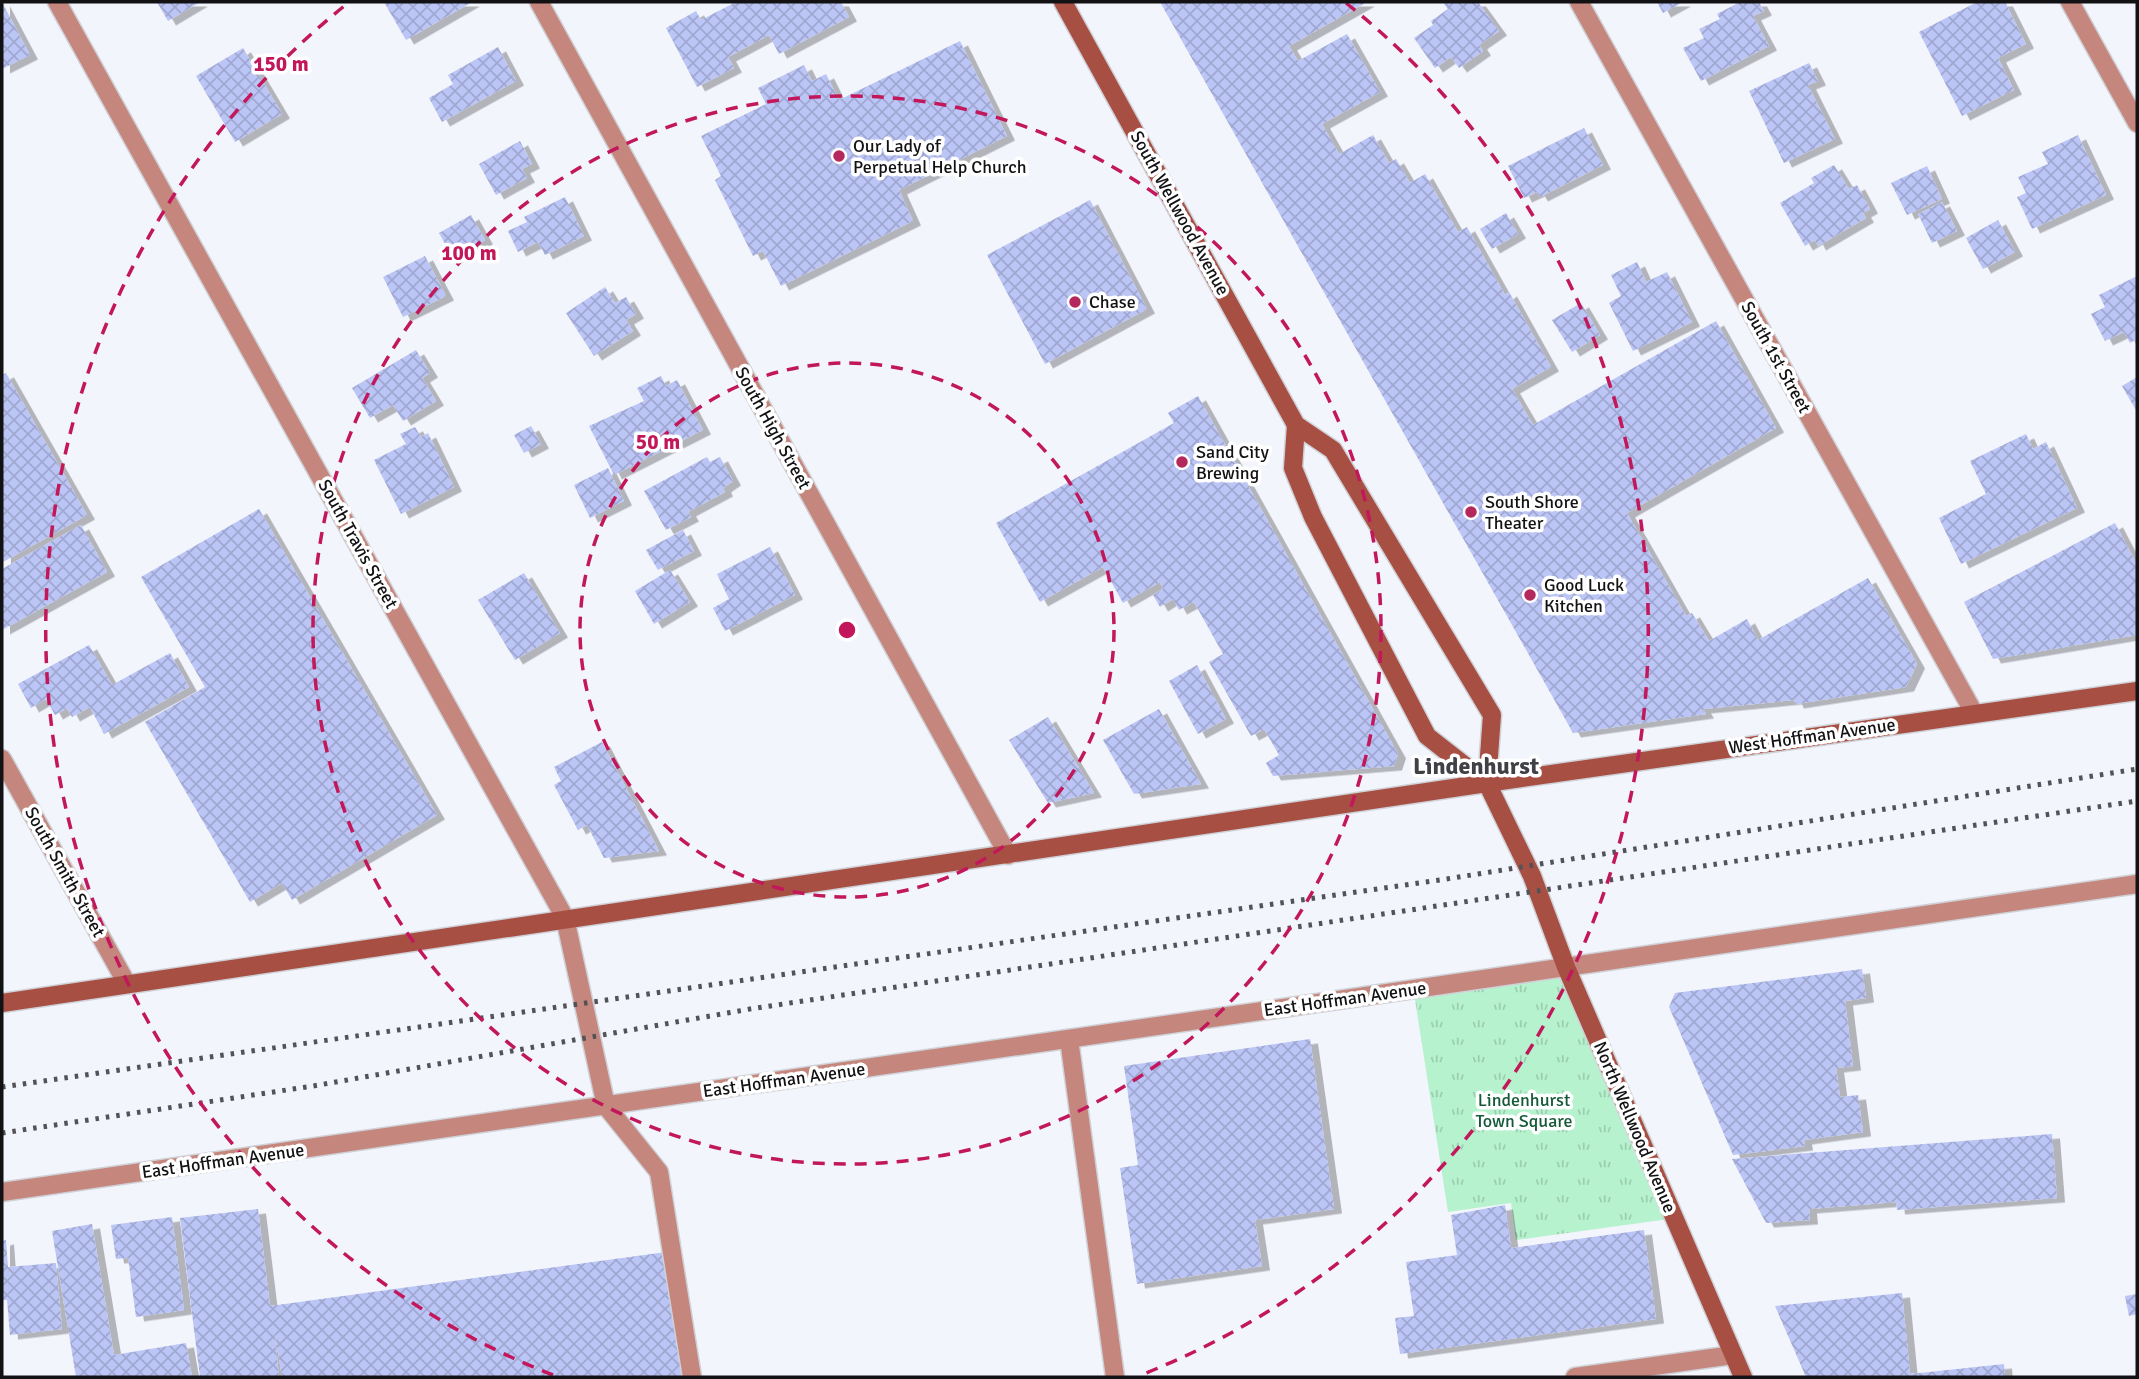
<svg xmlns="http://www.w3.org/2000/svg" width="2139" height="1379" viewBox="0 0 2139 1379" font-family="Signika,sans-serif">
  <style>
    .park { fill: url(#park-tufts) }
    .building { fill: url(#building-cross-hatch); filter: url(#shadow) }
    .lines { fill: none; stroke-linecap: round; stroke-linejoin: round }
    .service-casing { stroke: #cfd1d7; stroke-width: 21 }
    .pedestrian-casing { stroke: #cfd1d7; stroke-width: 21 }
    .minor-casing { stroke: #cfd1d7; stroke-width: 21 }
    .tertiary-casing { stroke: #cfd1d7; stroke-width: 21 }
    .secondary-casing { stroke: #cfd1d7; stroke-width: 21 }
    .service { stroke: #c5877d; stroke-width: 18 }
    .pedestrian { stroke: #c5877d; stroke-width: 18 }
    .minor { stroke: #c5877d; stroke-width: 18 }
    .tertiary { stroke: #c5877d; stroke-width: 18 }
    .secondary { stroke: #a84f44; stroke-width: 18 }
    .rail { stroke: #535357; stroke-width: 5; stroke-dasharray: 3.5 7; stroke-linecap: butt }
    .ring { fill: none; stroke: #c2185b; stroke-width: 3.5; stroke-dasharray: 12 9 }
    .poi-dot { fill: #b5285e; stroke: #fff; stroke-width: 2.5 }
    .labels { text-anchor: middle; dominant-baseline: central; stroke-width: 7; stroke-linejoin: round; paint-order: stroke }
    .poi-label { font-size: 18px; fill: #121214; stroke: #fff; text-anchor: start }
    .street-label { font-size: 18px; fill: #121214; stroke: #fff }
    .park-label { font-size: 18px; fill: #145a3a; stroke: #fff }
    .district-label { font-size: 24px; font-weight: bold; fill: #404147; stroke: #fff }
    .centre { fill: #c2185b; stroke: #fff; stroke-width: 3.5 }
    .ring-label { font-size: 21px; text-anchor: middle; font-weight: bold; fill: #c2185b; stroke: #fff; stroke-width: 7; stroke-linejoin: round; paint-order: stroke }
  </style>
  <defs>
    <pattern id="park-tufts" width="24" height="20" patternUnits="userSpaceOnUse" patternTransform="scale(1.75)"><rect width="24" height="20" fill="#b6f2ce"/><path d="M3 7l-1-3M5 7V3M7 7l1-3M15 17l-1-3M17 17v-4M19 17l1-3" fill="none" stroke="#9bceb0"/></pattern>
    <pattern id="building-cross-hatch" width="8" height="8" patternUnits="userSpaceOnUse" patternTransform="scale(1.75)"><rect width="8" height="8" fill="#bbc5f6"/><path d="M0 0l8 8M0 8l8-8" fill="none" stroke="#a0a8d2"/></pattern>
    <filter id="shadow"><feDropShadow dx="8" dy="4.5" stdDeviation="0" flood-color="#0004"/></filter>
  </defs>
  <rect width="100%" height="100%" fill="#f3f5fc"/>
  <polygon class="park" points="1563,971 1669,1219 1516,1240 1511,1203 1448,1212 1414,993"/>
  <g class="building">
    <polygon points="2,2 30,55 2,69"/>
    <polygon points="157,2 200,2 168,21"/>
    <polygon points="384,2 472,2 406,40"/>
    <polygon points="736,2 841,2 849,17 779,54 769,35 728,57 734,68 697,87 666,28 696,11 701,20"/>
    <polygon points="1160,2 1367,2 1289,46 1298,61 1347,34 1380,92 1322,124 1339,154 1373,135 1389,163 1396,159 1410,183 1425,174 1458,232 1467,227 1505,295 1509,292 1551,367 1512,389 1533,425 1716,321 1776,428 1627,513 1686,616 1692,613 1709,641 1747,619 1758,640 1868,578 1917,664 1906,687 1796,704 1794,700 1703,709 1706,714 1573,733"/>
    <polygon points="1447,2 1478,2 1499,31 1479,45 1483,51 1459,68 1451,57 1435,68 1414,38 1433,25 1431,21 1448,9 1444,4"/>
    <polygon points="1657,2 1683,2 1663,13"/>
    <polygon points="1740,2 1759,2 1764,11 1753,16 1769,46 1701,81 1683,48 1704,38 1699,29 1720,19 1717,14"/>
    <polygon points="1977,2 2005,2 2026,44 1998,58 2014,90 1962,116 1919,32"/>
    <polygon points="960,41 1007,136 899,190 913,221 781,286 763,251 753,256 715,180 721,176 701,136 766,104 758,88 804,65 812,81 826,74 839,100"/>
    <polygon points="498,47 516,81 442,122 429,98 453,84 448,75"/>
    <polygon points="243,48 282,114 235,142 196,76"/>
    <polygon points="1809,63 1818,81 1808,85 1835,139 1784,163 1749,91"/>
    <polygon points="1584,128 1603,165 1540,197 1537,192 1524,198 1508,166"/>
    <polygon points="2078,135 2106,195 2032,229 2017,197 2026,193 2018,177 2048,164 2042,152"/>
    <polygon points="520,141 532,164 522,169 527,178 496,195 479,164"/>
    <polygon points="1834,165 1849,189 1857,185 1870,209 1863,213 1866,218 1818,246 1815,240 1805,246 1780,203 1814,183 1811,178"/>
    <polygon points="1927,166 1942,199 1907,215 1891,183"/>
    <polygon points="565,197 584,236 545,255 538,242 518,252 508,231 527,222 524,217"/>
    <polygon points="1090,200 1147,309 1045,364 987,255"/>
    <polygon points="1942,202 1957,231 1932,243 1918,214"/>
    <polygon points="1506,213 1518,234 1492,249 1480,229"/>
    <polygon points="471,215 485,240 453,258 439,233"/>
    <polygon points="1998,220 2015,252 1983,269 1966,238"/>
    <polygon points="425,256 446,296 403,317 383,277"/>
    <polygon points="1637,262 1646,282 1667,272 1692,322 1633,351 1609,303 1621,296 1611,275"/>
    <polygon points="2137,276 2137,339 2130,343 2124,332 2105,341 2091,314 2105,307 2099,295"/>
    <polygon points="605,287 615,303 626,297 636,314 626,320 633,331 594,356 566,313"/>
    <polygon points="1581,303 1600,335 1572,352 1552,320"/>
    <polygon points="416,350 430,373 422,378 436,401 403,421 393,405 370,418 352,388"/>
    <polygon points="6,373 87,515 3,562 2,375"/>
    <polygon points="661,376 666,386 677,380 703,430 614,475 589,426 644,401 637,388"/>
    <polygon points="2137,377 2137,412 2122,386"/>
    <polygon points="1198,396 1398,754 1394,766 1273,776 1266,763 1279,755 1264,729 1251,736 1209,662 1223,654 1194,602 1179,610 1173,599 1160,607 1153,595 1163,589 1160,582 1123,603 1103,567 1040,602 996,523 1174,423 1168,413"/>
    <polygon points="531,426 541,444 524,453 514,435"/>
    <polygon points="415,427 421,437 428,433 454,487 401,514 374,460 406,444 400,434"/>
    <polygon points="2026,434 2033,449 2046,442 2077,508 1961,564 1939,518 1986,494 1970,461"/>
    <polygon points="707,457 710,462 720,457 733,481 723,488 725,492 688,512 691,517 666,530 644,491"/>
    <polygon points="608,468 624,501 590,518 574,485"/>
    <polygon points="259,509 437,815 292,900 282,883 250,902 145,722 205,687 141,577"/>
    <polygon points="2115,523 2137,565 2137,635 1993,659 1964,602"/>
    <polygon points="81,525 107,572 2,630 2,569"/>
    <polygon points="683,530 694,551 658,570 646,550"/>
    <polygon points="770,547 795,595 725,631 713,608 729,599 717,574"/>
    <polygon points="670,570 690,602 654,624 635,591"/>
    <polygon points="524,573 560,633 515,660 478,600"/>
    <polygon points="89,645 112,685 170,653 189,687 104,734 90,707 72,717 67,708 55,715 46,699 31,708 18,684"/>
    <polygon points="1197,665 1226,719 1198,734 1169,681"/>
    <polygon points="1159,709 1201,784 1134,794 1103,740"/>
    <polygon points="1048,717 1094,793 1048,803 1009,740"/>
    <polygon points="602,742 659,851 604,858 587,825 578,830 554,785 561,781 554,767"/>
    <polygon points="1862,969 1866,998 1845,1001 1853,1066 1836,1068 1840,1097 1858,1095 1863,1132 1804,1140 1805,1146 1733,1155 1669,1007 1675,993"/>
    <polygon points="1310,1039 1334,1209 1255,1220 1262,1266 1137,1284 1120,1168 1138,1165 1124,1066"/>
    <polygon points="2052,1134 2057,1198 1897,1210 1896,1202 1809,1209 1810,1220 1766,1223 1732,1159"/>
    <polygon points="1505,1205 1511,1248 1644,1230 1656,1319 1400,1354 1395,1318 1414,1316 1406,1262 1457,1255 1451,1215"/>
    <polygon points="258,1209 270,1306 666,1252 684,1377 282,1377 274,1327 279,1377 200,1377 180,1218"/>
    <polygon points="172,1217 184,1310 136,1317 128,1258 116,1259 111,1225"/>
    <polygon points="92,1224 114,1355 186,1343 192,1377 76,1377 52,1231"/>
    <polygon points="6,1240 8,1267 56,1263 62,1329 10,1335 7,1300 2,1300 2,1241"/>
    <polygon points="1902,1293 1910,1374 2004,1364 2005,1377 1806,1377 1775,1306"/>
    <polygon points="2137,1294 2137,1314 2129,1316 2125,1296"/>
  </g>
  <g class="lines">
    <defs>
      <g id="service">
        <polyline points="1069,1039 1115,1377"/>
        <polyline points="606,1106 659,1172 692,1377"/>
      </g>
      <polyline id="pedestrian" points="1366,996 1566,967"/>
      <g id="minor">
        <polyline points="57,2 565,918 606,1106"/>
        <polyline points="539,2 1008,855"/>
        <polyline points="1579,2 1974,713"/>
        <polyline points="2070,2 2137,123"/>
        <polyline points="2,759 127,984"/>
        <polyline points="1575,1377 1733,1355"/>
      </g>
      <g id="tertiary">
        <polyline points="1566,967 2137,884"/>
        <polyline points="2,1192 1366,996"/>
      </g>
      <g id="secondary">
        <polyline points="1063,2 1296,425 1333,450 1492,715 1487,783"/>
        <polyline points="1296,425 1293,468 1313,517 1427,736 1487,783 1532,876 1566,967 1743,1377"/>
        <polyline points="2,1003 1487,783 2137,691"/>
      </g>
    </defs>
    <use href="#service" class="service-casing"/>
    <use href="#pedestrian" class="pedestrian-casing"/>
    <use href="#minor" class="minor-casing"/>
    <use href="#tertiary" class="tertiary-casing"/>
    <use href="#secondary" class="secondary-casing"/>
    <use href="#service" class="service"/>
    <use href="#pedestrian" class="pedestrian"/>
    <use href="#minor" class="minor"/>
    <use href="#tertiary" class="tertiary"/>
    <use href="#secondary" class="secondary"/>
    <g class="rail">
      <polyline points="2,1087 1440,880 2137,769"/>
      <polyline points="2,1133 313,1086 750,1009 2137,801"/>
    </g>
  </g>
  <g class="ring">
    <circle cx="847" cy="630" r="267"/>
    <circle cx="847" cy="630" r="534"/>
    <path d="M553 1375A801 801 0 0 1 348 3M1346 3A801 801 0 0 1 1141 1375"/>
  </g>
  <g class="poi-dot">
    <circle cx="839" cy="156" r="7"/>
    <circle cx="1075" cy="302" r="7"/>
    <circle cx="1182" cy="462" r="7"/>
    <circle cx="1471" cy="512" r="7"/>
    <circle cx="1530" cy="595" r="7"/>
  </g>
  <g class="labels">
    <g class="poi-label">
      <text x="853" y="146">Our Lady of<tspan x="853" dy="21">Perpetual Help Church</tspan></text>
      <text x="1089" y="302">Chase</text>
      <text x="1196" y="452">Sand City<tspan x="1196" dy="21">Brewing</tspan></text>
      <text x="1485" y="502">South Shore<tspan x="1485" dy="21">Theater</tspan></text>
      <text x="1544" y="585">Good Luck<tspan x="1544" dy="21">Kitchen</tspan></text>
    </g>
    <g class="street-label">
      <text transform="translate(1180 213) rotate(61)">South Wellwood Avenue</text>
      <text transform="translate(1776 357) rotate(61)">South 1st Street</text>
      <text transform="translate(773 428) rotate(61)">South High Street</text>
      <text transform="translate(358 544) rotate(61)">South Travis Street</text>
      <text transform="translate(1812 736) rotate(-8)">West Hoffman Avenue</text>
      <text transform="translate(65 872) rotate(61)">South Smith Street</text>
      <text transform="translate(1345 999) rotate(-8)">East Hoffman Avenue</text>
      <text transform="translate(784 1080) rotate(-8)">East Hoffman Avenue</text>
      <text transform="translate(1635 1127) rotate(67)">North Wellwood Avenue</text>
      <text transform="translate(223 1161) rotate(-8)">East Hoffman Avenue</text>
    </g>
    <g class="park-label">
      <text x="1524" y="1100">Lindenhurst<tspan x="1524" dy="21">Town Square</tspan></text>
    </g>
    <g class="district-label">
      <text x="1476" y="766">Lindenhurst</text>
    </g>
  </g>
  <circle cx="847" cy="630" r="10" class="centre"/>
  <g class="ring-label">
    <text x="281" y="71">150 m</text>
    <text x="469" y="260">100 m</text>
    <text x="658" y="449">50 m</text>
  </g>
  <rect width="2139" height="1379" fill="none" stroke="#121214" stroke-width="7"/>
</svg>
